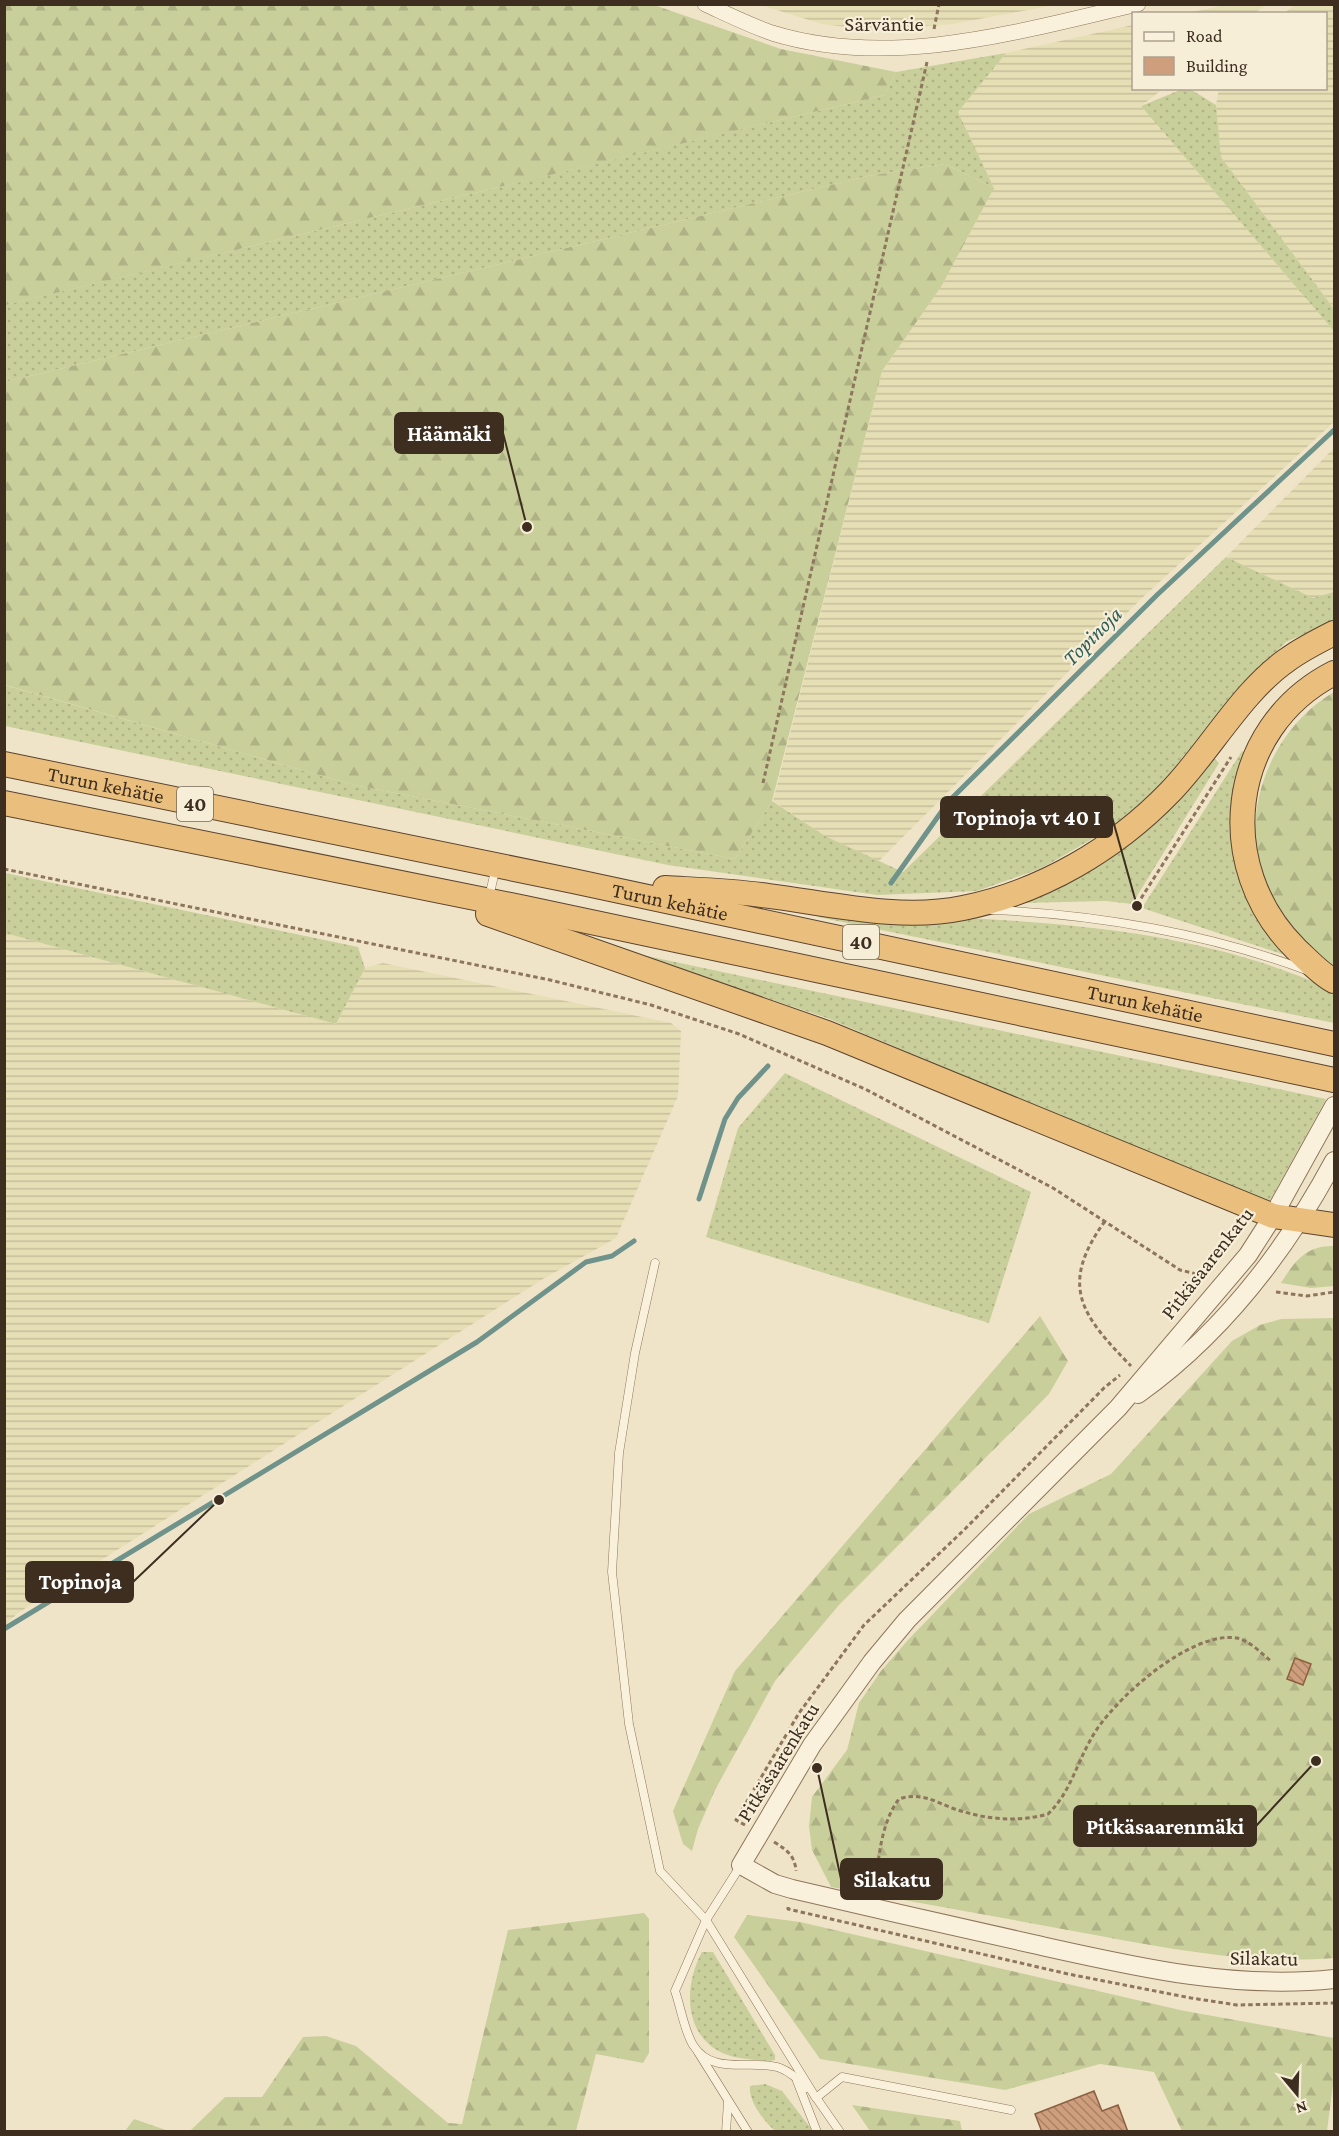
<svg xmlns="http://www.w3.org/2000/svg" width="1339" height="2136" viewBox="0 0 1339 2136" font-family="'Crimson Pro',serif">
  <style>
    .farmland { fill: url(#farmland-rules) }
    .grass { fill: url(#grass-dots) }
    .forest { fill: url(#forest-firs) }
    .lines { fill: none; stroke-linecap: round; stroke-linejoin: round }
    .stream { stroke: #6f938a; stroke-width: 5 }
    .building { fill: url(#building-back-hatch); stroke: #8d5f41; stroke-width: 1.5 }
    .service-casing { stroke: #8d765c; stroke-width: 9 }
    .minor-casing { stroke: #8d765c; stroke-width: 16 }
    .tertiary-casing { stroke: #8d765c; stroke-width: 20 }
    .trunk-casing { stroke: #5b4430; stroke-width: 26 }
    .path { stroke: #8d765c; stroke-width: 3; stroke-dasharray: 4.5 3; stroke-linecap: butt }
    .service { stroke: #faf1dc; stroke-width: 8 }
    .minor { stroke: #faf1dc; stroke-width: 15 }
    .tertiary { stroke: #faf1dc; stroke-width: 18 }
    .trunk { stroke: #eabe7c; stroke-width: 24 }
    .labels { text-anchor: middle; dominant-baseline: central; stroke-width: 4.5; stroke-linejoin: round; paint-order: stroke }
    .shield { fill: #f7eed8; stroke: #756857; stroke-width: 1.5 }
    .shield-label { font-size: 20px; font-weight: bold; fill: #3d2e20 }
    .street-label { font-size: 21px; fill: #3d2e20; stroke: #f7eed8 }
    .water-label { font-size: 22px; font-style: italic; fill: #2f5d5a; stroke: #f7eed8 }
    .leader { fill: none; stroke: #3d2e20; stroke-width: 2 }
    .callout-dot { fill: #3d2e20; stroke: #f7eed8; stroke-width: 2 }
    .callout { fill: #3d2e20; stroke: #3d2e20; stroke-width: 2 }
    .callout-label { font-size: 22px; text-anchor: middle; font-weight: bold; fill: #fff }
  </style>
  <defs>
    <pattern id="farmland-rules" width="6" height="5" patternUnits="userSpaceOnUse" patternTransform="scale(1.5)"><rect width="6" height="5" fill="#e6deb5"/><path d="M0 2.5h6" fill="none" stroke="#c6bf9b"/></pattern>
    <pattern id="grass-dots" width="8" height="8" patternUnits="userSpaceOnUse" patternTransform="scale(1.5)"><rect width="8" height="8" fill="#c9cf9b"/><path d="M2 2h.1M6 6h.1" fill="none" stroke="#aeb285" stroke-width="1.8" stroke-linecap="round"/></pattern>
    <pattern id="forest-firs" width="22" height="20" patternUnits="userSpaceOnUse" patternTransform="scale(1.5)"><rect width="22" height="20" fill="#c9cf9b"/><path d="M5 1l3.5 6h-7zM16 11l3.5 6h-7z" fill="#aeb285"/></pattern>
    <pattern id="building-back-hatch" width="6" height="6" patternUnits="userSpaceOnUse" patternTransform="scale(1.5)"><rect width="6" height="6" fill="#cf9f7d"/><path d="M-1 5l2 2M0 0l6 6M5-1l2 2" fill="none" stroke="#a98266"/></pattern>
  </defs>
  <rect width="100%" height="100%" fill="#f0e4c8"/>
  <g class="farmland">
    <polygon points="1230,4 1266,5 1255,13 1188,13"/>
    <polygon points="760,5 1054,5 953,24 871,30 822,24"/>
    <polygon points="1295,5 1334,5 1334,309 1221,157 1216,105 1219,89 1326,88 1326,14 1284,13"/>
    <polygon points="1133,25 1134,88 1163,89 1141,106 1334,331 1334,422 1142,598 879,861 825,836 773,801 882,371 941,287 994,188 958,112 1006,53"/>
    <polygon points="1334,448 1334,592 1313,598 1226,557"/>
    <polygon points="5,933 336,1024 365,968 383,963 671,1023 681,1031 678,1096 616,1238 543,1279 18,1613 5,1625"/>
  </g>
  <g class="grass">
    <polygon points="1006,53 958,112 994,188 945,164 868,176 5,382 4,305 885,95 896,72"/>
    <polygon points="1185,88 1190,89 1216,105 1221,157 1334,309 1334,331 1141,106"/>
    <polygon points="1226,557 1313,598 1334,592 1334,621 1286,642 1233,696 1155,791 1111,828 1042,868 977,891 877,895 668,865 5,726 4,685 354,785 735,859 772,801 825,836 903,872"/>
    <path d="M1242,751L1247,754C1242,770 1234,787 1232,803C1223,863 1249,917 1291,957L1142,908Z"/>
    <polygon points="1212,756 1219,763 1132,904 1106,901 1023,903 1075,879 1110,857"/>
    <polygon points="5,873 358,947 365,968 336,1024 5,933"/>
    <path d="M820,911C992,921 1174,916 1334,991V1023L818,917Z"/>
    <polygon points="628,952 1326,1099 1268,1204 827,1018"/>
    <polygon points="785,1073 1031,1192 989,1323 706,1237 738,1128"/>
    <path d="M702,1952H713L775,2055V2060C766,2062 756,2060 747,2059C688,2054 678,1997 702,1952Z"/>
    <path d="M765,2084L782,2091L813,2131H775C764,2121 748,2101 750,2086Z"/>
  </g>
  <g class="forest">
    <polygon points="4,5 654,5 781,49 896,72 885,95 5,305"/>
    <polygon points="945,164 994,188 941,287 882,371 772,801 735,859 354,785 5,685 5,382 868,176"/>
    <path d="M1334,692V969C1311,947 1286,926 1271,898C1233,826 1266,732 1334,692Z"/>
    <path d="M1334,1246V1286L1311,1288L1281,1283C1294,1262 1306,1245 1334,1246Z"/>
    <polygon points="1040,1316 1068,1361 1049,1394 839,1605 775,1681 715,1790 698,1829 692,1851 683,1844 673,1811 735,1671"/>
    <path d="M1334,1318V1958C1246,1965 1160,1947 1073,1931C992,1916 911,1901 831,1887L812,1850L809,1826L812,1797L847,1750L859,1703L881,1671L907,1641L1029,1514L1111,1474L1232,1341L1260,1325L1281,1319Z"/>
    <polygon points="644,1913 649,1919 649,2053 643,2063 596,2054 576,2131 190,2131 225,2097 262,2097 303,2037 326,2036 356,2046 448,2123 462,2124 508,1930"/>
    <polygon points="747,1915 800,1922 1180,2010 1334,2038 1334,2077 1327,2131 1182,2131 1154,2072 1100,2064 1005,2090 820,2059 734,1937"/>
    <polygon points="852,2105 960,2121 962,2131 870,2131"/>
    <polygon points="134,2119 169,2131 125,2131"/>
  </g>
  <g class="lines">
    <g class="stream">
      <polyline points="891,883 949,801 1157,595 1334,430"/>
      <polyline points="699,1199 725,1119 738,1098 768,1066"/>
      <polyline points="4,1629 477,1342 586,1262 612,1256 634,1241"/>
    </g>
  </g>
  <g class="building">
    <polygon points="1295,1658 1311,1664 1303,1685 1287,1679"/>
    <polygon points="1094,2091 1102,2111 1118,2105 1128,2132 1042,2132 1035,2114"/>
  </g>
  <g class="lines">
    <defs>
      <g id="service">
        <polyline points="489,897 496,867"/>
        <path d="M992,910C1096,914 1209,934 1306,970"/>
        <polyline points="655,1263 635,1353 619,1453 612,1572 629,1724 660,1871 706,1920 816,2098 842,2077 1011,2110"/>
        <path d="M741,1865L706,1920L675,1991C681,2008 684,2030 693,2045C713,2077 752,2058 780,2068C791,2072 799,2080 806,2088"/>
        <polyline points="698,2052 748,2132"/>
        <polyline points="797,2081 817,2132"/>
        <polyline points="815,2096 840,2132"/>
        <polyline points="726,2132 728,2102"/>
      </g>
      <path id="minor" d="M705,4C727,14 749,25 772,33C892,70 1020,31 1138,4"/>
      <g id="tertiary">
        <path d="M1334,1106L1273,1216L1248,1255L1118,1408L907,1620L872,1662L812,1745L741,1865L775,1884L792,1889C872,1908 953,1926 1033,1944C1132,1966 1232,1990 1334,1979"/>
        <path d="M1138,1394C1223,1333 1285,1252 1334,1161"/>
      </g>
      <g id="trunk">
        <path d="M1334,673C1227,728 1213,867 1296,949C1308,960 1320,974 1334,981"/>
        <path id="s1" d="M4,764L573,881L1334,1044"/>
        <polyline points="4,803 525,908 1334,1080"/>
        <path d="M665,888C700,890 735,891 769,896C831,904 901,921 963,908C1042,892 1115,849 1170,792C1209,752 1242,691 1287,660C1302,649 1318,641 1334,633"/>
        <polyline points="488,914 827,1033 1273,1216 1334,1225"/>
      </g>
    </defs>
    <use href="#service" class="service-casing"/>
    <use href="#minor" class="minor-casing"/>
    <use href="#tertiary" class="tertiary-casing"/>
    <use href="#trunk" class="trunk-casing"/>
    <g class="path">
      <polyline points="934,29 939,4"/>
      <polyline points="763,783 927,62"/>
      <polyline points="4,869 550,980 651,1005 739,1034 865,1089 1053,1188 1180,1270 1197,1274"/>
      <polyline points="1133,911 1231,757"/>
      <path d="M1105,1221C1058,1286 1082,1316 1131,1366"/>
      <polyline points="1276,1292 1307,1296 1334,1292"/>
      <polyline points="745,1825 736,1820 799,1713 864,1625 965,1529 1104,1388 1120,1375"/>
      <path d="M774,1842C787,1850 795,1856 796,1871"/>
      <path d="M875,1890C878,1861 881,1822 899,1799C920,1792 934,1801 952,1808C983,1819 1016,1823 1048,1814C1070,1793 1076,1765 1091,1739C1111,1701 1191,1630 1237,1638C1250,1641 1261,1653 1271,1661"/>
      <polyline points="788,1907 788,1909 1068,1974 1191,1998 1237,2005 1334,2003"/>
    </g>
    <use href="#service" class="service"/>
    <use href="#minor" class="minor"/>
    <use href="#tertiary" class="tertiary"/>
    <use href="#trunk" class="trunk"/>
  </g>
  <g class="labels">
    <g class="shield">
      <rect x="177" y="787" width="36" height="34" rx="4.5"/>
      <rect x="843" y="925" width="36" height="34" rx="4.5"/>
    </g>
    <g class="shield-label">
      <text x="195" y="804">40</text>
      <text x="861" y="942">40</text>
    </g>
    <g class="street-label">
      <text x="884" y="24">Särväntie</text>
      <text stroke="none"><textPath href="#s1" startOffset="104">Turun kehätie</textPath></text>
      <text stroke="none"><textPath href="#s1" startOffset="680">Turun kehätie</textPath></text>
      <text stroke="none"><textPath href="#s1" startOffset="1166">Turun kehätie</textPath></text>
      <text transform="translate(1207 1263) rotate(-52)">Pitkäsaarenkatu</text>
      <text transform="translate(778 1762) rotate(-58)">Pitkäsaarenkatu</text>
      <text transform="translate(1264 1958) rotate(1)">Silakatu</text>
    </g>
    <g class="water-label">
      <text transform="translate(1092 636) rotate(-45)">Topinoja</text>
    </g>
  </g>
  <path class="leader" d="M527 527L503 433M1137 906L1112 817M219 1500L133 1582M1316 1761L1256 1826M817 1768L841 1879"/>
  <g class="callout-dot">
    <circle cx="527" cy="527" r="6"/>
    <circle cx="1137" cy="906" r="6"/>
    <circle cx="219" cy="1500" r="6"/>
    <circle cx="1316" cy="1761" r="6"/>
    <circle cx="817" cy="1768" r="6"/>
  </g>
  <g class="callout">
    <rect x="395" y="413" width="108" height="40" rx="6"/>
    <rect x="941" y="797" width="171" height="40" rx="6"/>
    <rect x="26" y="1562" width="107" height="40" rx="6"/>
    <rect x="1074" y="1806" width="182" height="40" rx="6"/>
    <rect x="841" y="1859" width="101" height="40" rx="6"/>
  </g>
  <g class="callout-label">
    <text x="449" y="441">Häämäki</text>
    <text x="1027" y="825">Topinoja vt 40 I</text>
    <text x="80" y="1589">Topinoja</text>
    <text x="1165" y="1834">Pitkäsaarenmäki</text>
    <text x="892" y="1887">Silakatu</text>
  </g>
  <rect width="1339" height="2136" fill="none" stroke="#3d2e20" stroke-width="12"/>
  <rect x="1132" y="12" width="195" height="78" fill="#f7eed8" stroke="#ada18e" stroke-width="1.5"/>
  <rect x="1144" y="32" width="30" height="9" fill="#faf1dc" stroke="#ada18e" stroke-width="1.5"/>
  <text x="1186" y="42" font-size="18" fill="#3d2e20">Road</text>
  <rect x="1144" y="57" width="30" height="18" fill="#cf9f7d" stroke="#ada18e" stroke-width="1.5"/>
  <text x="1186" y="72" font-size="18" fill="#3d2e20">Building</text>
  <g transform="translate(1297 2094) rotate(161)" stroke="#f7eed8" stroke-width="4.5" paint-order="stroke">
  <path d="M0-4.5L10 22L0 15L-10 22Z" fill="#3d2e20"/>
  <text y="-9" font-size="16" font-weight="bold" text-anchor="middle" fill="#3d2e20">N</text>
  </g>
</svg>
